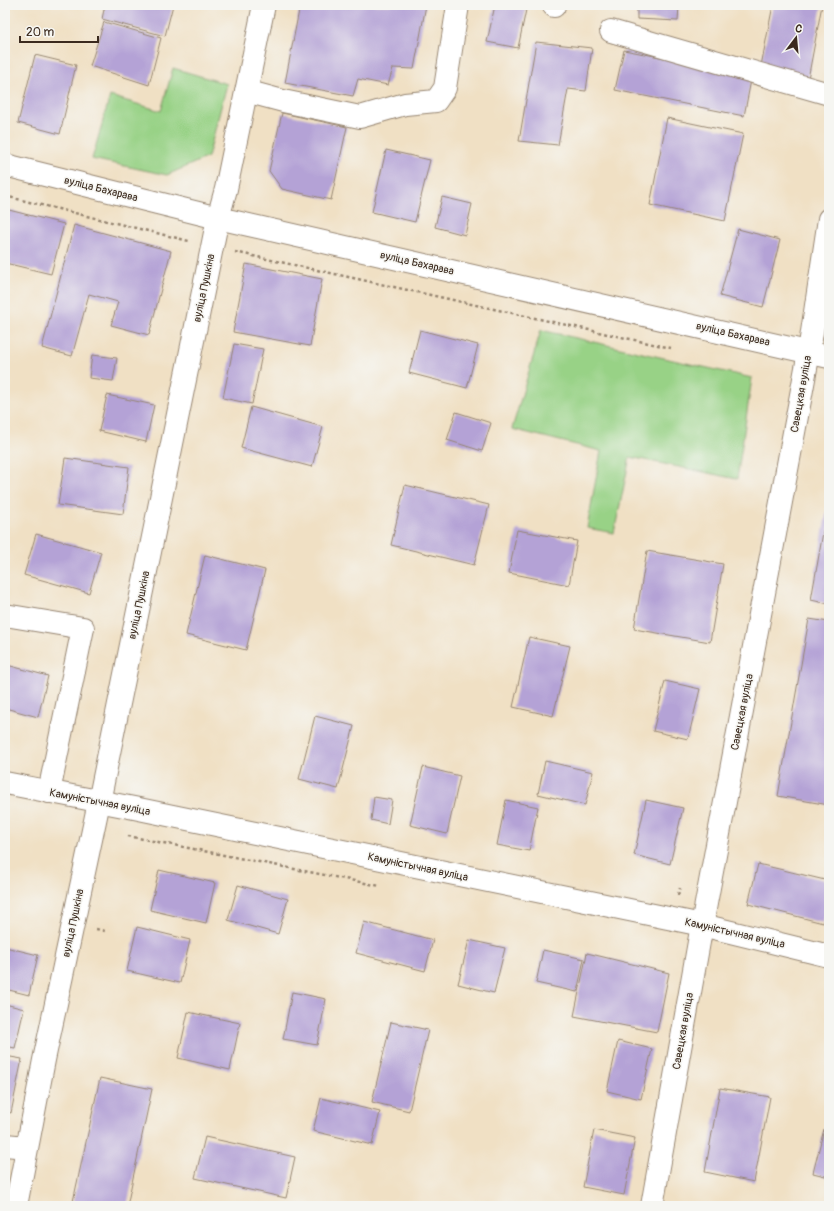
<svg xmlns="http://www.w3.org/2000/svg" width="834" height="1211" viewBox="0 0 834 1211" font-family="Pangolin,sans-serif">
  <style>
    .green { fill: #98d286; stroke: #6a7e52 }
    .building { fill: #b4a2d6 }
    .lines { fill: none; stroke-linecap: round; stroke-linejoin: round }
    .minor-casing { stroke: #968571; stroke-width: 24 }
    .major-casing { stroke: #968571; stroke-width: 24 }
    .path { stroke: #968571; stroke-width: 2.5; stroke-dasharray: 3 3; stroke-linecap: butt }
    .minor { stroke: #fff; stroke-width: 22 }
    .major { stroke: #fff; stroke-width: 22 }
    .labels { text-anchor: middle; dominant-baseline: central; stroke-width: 3; stroke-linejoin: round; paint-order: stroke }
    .street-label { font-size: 11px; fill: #3b2a1e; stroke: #f6f6f2 }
  </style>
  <rect width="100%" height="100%" fill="#f6f6f2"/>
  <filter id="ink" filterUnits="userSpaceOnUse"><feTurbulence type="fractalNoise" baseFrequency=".025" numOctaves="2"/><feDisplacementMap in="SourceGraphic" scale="8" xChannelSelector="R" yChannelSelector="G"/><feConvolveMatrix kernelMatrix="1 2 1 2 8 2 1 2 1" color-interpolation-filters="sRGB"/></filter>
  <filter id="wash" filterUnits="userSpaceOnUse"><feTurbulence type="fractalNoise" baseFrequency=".012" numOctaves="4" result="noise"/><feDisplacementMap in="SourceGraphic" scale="16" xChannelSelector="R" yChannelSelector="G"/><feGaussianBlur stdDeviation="0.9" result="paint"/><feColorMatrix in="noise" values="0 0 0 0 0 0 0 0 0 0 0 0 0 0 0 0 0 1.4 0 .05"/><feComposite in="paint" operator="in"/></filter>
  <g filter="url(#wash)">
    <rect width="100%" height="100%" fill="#f0e0c4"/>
    <g class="green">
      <polygon points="173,68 227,84 208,157 167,175 92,159 110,96 161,111"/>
      <polygon points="541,330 752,378 737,479 630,457 614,533 587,528 601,451 512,429"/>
    </g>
    <g id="blocks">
      <g class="building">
        <polygon points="105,5 173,5 165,36 102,19"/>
        <polygon points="300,5 426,5 414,69 393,68 388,85 358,79 353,96 285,83"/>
        <polygon points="495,5 527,5 518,48 487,42"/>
        <polygon points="637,5 679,5 678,21 637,19"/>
        <polygon points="773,5 822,5 808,79 760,71"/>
        <polygon points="104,22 161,38 149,85 90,66"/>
        <polygon points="536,42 592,48 586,91 568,89 558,145 519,141"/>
        <polygon points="624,50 752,75 744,116 615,90"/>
        <polygon points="35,55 76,65 60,134 18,123"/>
        <polygon points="282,113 347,127 331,200 282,189 269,171"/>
        <polygon points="667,118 743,134 725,221 650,205"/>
        <polygon points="386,150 430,160 415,222 372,212"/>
        <polygon points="442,197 472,204 465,235 435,227"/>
        <polygon points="5,209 64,224 51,274 5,263"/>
        <polygon points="74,225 171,251 149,335 111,325 118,302 89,294 72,356 42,348"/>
        <polygon points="738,229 780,240 763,307 720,296"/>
        <polygon points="246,264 322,279 310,346 233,332"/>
        <polygon points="420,330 478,345 467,388 409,373"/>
        <polygon points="234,344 263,349 252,404 223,398"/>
        <polygon points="92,355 117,358 113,381 89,378"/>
        <polygon points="107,395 154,405 146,442 99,431"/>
        <polygon points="251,407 323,427 312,467 241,448"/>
        <polygon points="456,412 491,423 482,451 447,440"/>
        <polygon points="65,458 129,467 123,514 58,505"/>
        <polygon points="405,485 489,505 474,565 391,545"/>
        <polygon points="828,504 829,504 829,604 811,600"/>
        <polygon points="517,530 577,541 569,585 509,573"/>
        <polygon points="36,534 101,552 89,593 24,575"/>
        <polygon points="647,551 723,564 710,642 634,629"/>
        <polygon points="205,555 265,570 246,650 186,635"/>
        <polygon points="809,619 829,622 829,805 778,796"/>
        <polygon points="529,637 570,646 553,716 513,707"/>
        <polygon points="7,665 48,676 38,717 5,708 5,672"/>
        <polygon points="665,681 700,689 688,739 653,731"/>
        <polygon points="315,716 354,726 338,789 299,779"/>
        <polygon points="545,761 593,772 585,805 538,794"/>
        <polygon points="423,767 460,776 447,834 410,825"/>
        <polygon points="374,797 392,800 388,824 371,820"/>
        <polygon points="506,800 538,807 529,851 497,845"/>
        <polygon points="646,800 683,808 670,864 634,855"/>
        <polygon points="758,864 829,881 829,898 823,923 748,904"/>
        <polygon points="159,870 215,883 206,923 150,910"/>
        <polygon points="238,885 288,899 278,934 228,920"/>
        <polygon points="364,922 433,940 425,971 356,953"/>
        <polygon points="137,927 190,940 180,983 127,971"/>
        <polygon points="469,940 505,948 494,993 458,984"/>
        <polygon points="5,947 38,955 29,995 5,989"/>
        <polygon points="543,950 584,959 577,992 536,983"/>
        <polygon points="587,953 669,973 657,1032 574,1016"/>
        <polygon points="292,992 326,999 317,1045 283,1039"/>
        <polygon points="5,1004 24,1009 15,1048 5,1046"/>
        <polygon points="188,1012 240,1023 230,1070 178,1058"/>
        <polygon points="391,1022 428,1030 409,1111 372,1102"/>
        <polygon points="618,1041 652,1049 641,1099 607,1091"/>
        <polygon points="5,1056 22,1059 11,1113 5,1111"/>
        <polygon points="100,1078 152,1089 127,1206 72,1206"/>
        <polygon points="720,1088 770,1097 754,1182 705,1172"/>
        <polygon points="321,1098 380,1112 372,1145 313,1131"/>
        <polygon points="824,1129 829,1130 829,1177 813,1173"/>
        <polygon points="594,1130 635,1138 624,1195 583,1187"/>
        <polygon points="205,1137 295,1157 286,1198 195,1178"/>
      </g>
    </g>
  </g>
  <g filter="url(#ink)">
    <use href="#blocks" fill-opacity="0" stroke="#968571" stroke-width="1"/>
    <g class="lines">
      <defs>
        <g id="minor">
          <polyline points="554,6 554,5"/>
          <polyline points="611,31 829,94"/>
          <polyline points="246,91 283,101 360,117 405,104 436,101 445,88 458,5"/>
          <polyline points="5,615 83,628 49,792"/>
          <polyline points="5,783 134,808 702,925 829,956"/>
          <polyline points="5,1145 27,1147"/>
          <polyline points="652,1206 702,925 809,352 829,219"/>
        </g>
        <g id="major">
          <polyline points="5,165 218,218 829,357"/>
          <polyline points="16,1206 44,1060 99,802 218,218 226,189 264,5"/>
        </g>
      </defs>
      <use href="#minor" class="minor-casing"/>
      <use href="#major" class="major-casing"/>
      <g class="path">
        <polyline points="5,196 189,241"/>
        <polyline points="235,252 671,348"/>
        <polyline points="128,836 380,886"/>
        <polyline points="678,895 680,888"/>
        <polyline points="96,929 105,931"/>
      </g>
      <use href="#minor" class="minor"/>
      <use href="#major" class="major"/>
    </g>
  </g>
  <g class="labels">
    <g class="street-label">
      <text transform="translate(101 189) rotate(14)">вуліца Бахарава</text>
      <text transform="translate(417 263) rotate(13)">вуліца Бахарава</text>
      <text transform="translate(204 288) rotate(-78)">вуліца Пушкіна</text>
      <text transform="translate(733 334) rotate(13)">вуліца Бахарава</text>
      <text transform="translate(801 394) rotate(-80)">Савецкая вуліца</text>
      <text transform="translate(139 605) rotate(-78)">вуліца Пушкіна</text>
      <text transform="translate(742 712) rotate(-79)">Савецкая вуліца</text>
      <text transform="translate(100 802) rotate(11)">Камуністычная вуліца</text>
      <text transform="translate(418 867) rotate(12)">Камуністычная вуліца</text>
      <text transform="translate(73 923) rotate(-78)">вуліца Пушкіна</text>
      <text transform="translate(735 933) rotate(13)">Камуністычная вуліца</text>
      <text transform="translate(683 1031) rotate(-80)">Савецкая вуліца</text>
    </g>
  </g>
  <rect width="834" height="1211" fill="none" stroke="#f6f6f2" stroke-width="20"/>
  <g transform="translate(796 38) rotate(16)" stroke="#f6f6f2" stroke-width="3" paint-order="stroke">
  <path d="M0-3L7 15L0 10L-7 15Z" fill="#3b2a1e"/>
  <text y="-6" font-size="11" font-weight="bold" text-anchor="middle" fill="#3b2a1e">С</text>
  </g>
  <path d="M20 36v6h78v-6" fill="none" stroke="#3b2a1e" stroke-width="2"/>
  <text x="26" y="36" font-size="12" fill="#3b2a1e" stroke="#f6f6f2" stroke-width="3" paint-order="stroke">20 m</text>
</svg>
